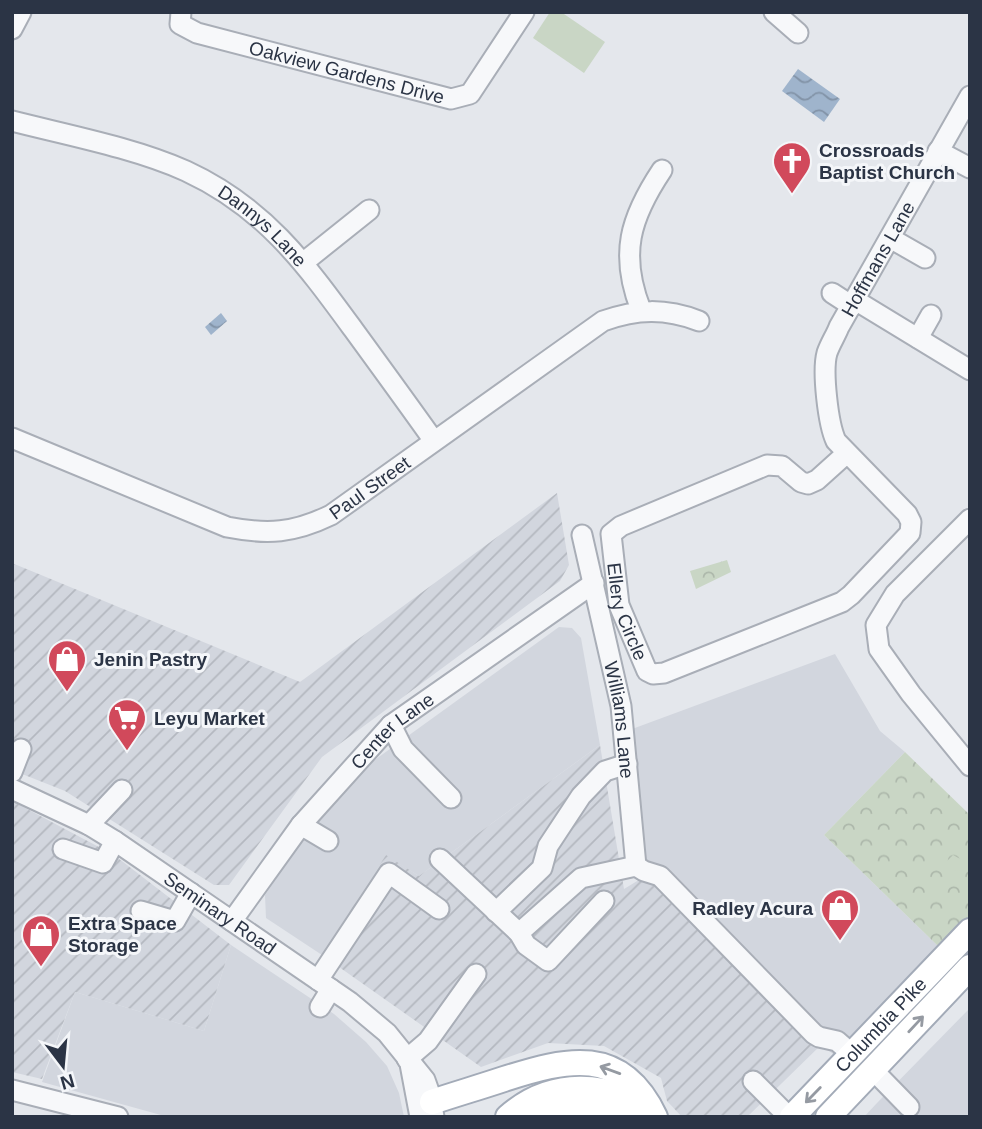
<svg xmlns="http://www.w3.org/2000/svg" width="982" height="1129" viewBox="0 0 982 1129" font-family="Helvetica,sans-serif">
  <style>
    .built { fill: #d2d6de }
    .industrial { fill: url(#industrial-furrows) }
    .park { fill: url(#park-crowns) }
    .garden { fill: #c9d6c5 }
    .water { fill: url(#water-waves) }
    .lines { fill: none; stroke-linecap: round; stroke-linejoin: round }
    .minor-casing { stroke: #a9aeb7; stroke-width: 23 }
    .major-casing { stroke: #a3abb8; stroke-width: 28 }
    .minor { stroke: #f7f8fa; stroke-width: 19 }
    .major { stroke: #fff; stroke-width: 24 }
    .oneway { stroke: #959aa2 }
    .labels { text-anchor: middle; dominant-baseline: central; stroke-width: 6; stroke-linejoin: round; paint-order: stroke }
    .street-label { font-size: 19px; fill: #2b3445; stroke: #f4f6f9 }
    .poi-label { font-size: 19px; font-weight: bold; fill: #2b3445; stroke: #f4f6f9; text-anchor: start }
  </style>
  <defs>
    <pattern id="industrial-furrows" width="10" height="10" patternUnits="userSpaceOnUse" patternTransform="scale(1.75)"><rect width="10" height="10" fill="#d2d6de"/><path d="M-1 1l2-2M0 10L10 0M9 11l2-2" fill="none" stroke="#b4b8c0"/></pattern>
    <pattern id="park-crowns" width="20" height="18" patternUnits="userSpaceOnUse" patternTransform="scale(1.75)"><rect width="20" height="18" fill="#c9d6c5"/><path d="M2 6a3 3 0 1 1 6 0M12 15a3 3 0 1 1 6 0" fill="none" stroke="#adb8ab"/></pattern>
    <pattern id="water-waves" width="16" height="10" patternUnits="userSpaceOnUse" patternTransform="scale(1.75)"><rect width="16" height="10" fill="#9fb4cc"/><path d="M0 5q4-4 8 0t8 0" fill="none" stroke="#8293a7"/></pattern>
  </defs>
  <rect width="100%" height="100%" fill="#e4e7ec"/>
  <g class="built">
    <polygon points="559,627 572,628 581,638 600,745 419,876 386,856 322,955 266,918 265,895 340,785"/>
    <polygon points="835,654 880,731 905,752 824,835 941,949 837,1057 821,1045 644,871 624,732"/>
    <polygon points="231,945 334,1014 366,1042 387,1066 399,1093 404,1117 168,1117 42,1082 75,992 204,1031"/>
    <polygon points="970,1008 970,1117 864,1117 877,1103"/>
  </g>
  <g class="industrial">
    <polygon points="557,493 569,565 560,581 322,757 229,885 214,885 65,791 12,770 12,563 300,682"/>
    <polygon points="600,745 624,889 652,872 821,1045 747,1117 682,1117 667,1101 661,1078 604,1046 548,1043 481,1067 322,955 386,855 419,876"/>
    <polygon points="12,801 114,855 231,945 204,1031 75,992 42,1079 12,1072"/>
  </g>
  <g class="park">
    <polygon points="727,560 731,572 696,589 690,571"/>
    <polygon points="905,752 970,815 970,920 941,949 824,835"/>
  </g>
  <g class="garden">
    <polygon points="550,12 561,12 605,42 584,73 533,38"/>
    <polygon points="953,855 964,861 967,867 963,871 954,870 946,862"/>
  </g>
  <g class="water">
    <polygon points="798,69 840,99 824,122 782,91"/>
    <polygon points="221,313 227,321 211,335 205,327"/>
  </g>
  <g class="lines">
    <defs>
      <g id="minor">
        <path id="s1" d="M181,12L180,24L197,33L451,99L470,94L524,12"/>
        <polyline points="774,12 798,33"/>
        <polyline points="12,29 21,12"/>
        <path id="s2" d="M12,121C67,135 135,148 186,171C264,207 304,262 353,329C380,366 407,403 434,441"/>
        <polyline points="938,151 970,168"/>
        <polyline points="890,238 925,258"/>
        <polyline points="304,262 369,210"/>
        <polyline points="832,293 852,306"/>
        <polyline points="855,300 970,370"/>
        <path d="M641,310C619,254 630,218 662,170"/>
        <polyline points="918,338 931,315"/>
        <path id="s3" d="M12,438L227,527C268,535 294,533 331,515L603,321C637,309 665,308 699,321"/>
        <path id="s4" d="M847,453L817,480L808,484L801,482L782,466L767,465L621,526L611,534L619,605L647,671L653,674L664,673L842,602L851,595L910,533L911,522L907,514L836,441C828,424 822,371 827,353C830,344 836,335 839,327L970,96"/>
        <polyline points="970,519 895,594 876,625 879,649 911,694 970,766"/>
        <path id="s5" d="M582,535L621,706L636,866"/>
        <polyline points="391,725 403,749 451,798"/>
        <polyline points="12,772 21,749"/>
        <path id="s6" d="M12,789L89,825L115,841L350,1002L387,1033L425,1080L430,1094L434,1117"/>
        <polyline points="89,825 122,790"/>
        <polyline points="301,825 328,841"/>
        <polyline points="63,849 103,863 115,841"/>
        <polyline points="440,859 519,933 526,945 548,961 604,901"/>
        <polyline points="141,911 175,921 191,893"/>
        <polyline points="496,912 542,868 548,846 581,796 605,771 627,764"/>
        <path id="s7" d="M232,921L301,825L391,725L594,583"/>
        <polyline points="519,933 581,878 636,866 644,871 660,876 814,1034 819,1037 837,1041 852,1054"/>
        <polyline points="318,980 389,873 439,909"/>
        <polyline points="320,1007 331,989"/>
        <polyline points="407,1059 428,1041 476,974"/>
        <polyline points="410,1064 420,1117"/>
        <polyline points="873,1070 909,1107"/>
        <polyline points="753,1081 789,1117"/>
        <polyline points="12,1090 118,1117"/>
      </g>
      <g id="major">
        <path d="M432,1102C456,1094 480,1087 504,1079C567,1059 621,1045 655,1117"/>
        <path d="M508,1117C550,1080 610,1079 652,1116"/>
        <path d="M537,1117C565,1102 595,1102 623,1117"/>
        <path id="s8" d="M792,1117L970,931"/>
        <polyline points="828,1117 970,967"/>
      </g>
    </defs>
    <use href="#minor" class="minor-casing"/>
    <use href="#major" class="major-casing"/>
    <use href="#minor" class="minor"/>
    <use href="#major" class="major"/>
  </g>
  <defs><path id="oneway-shaft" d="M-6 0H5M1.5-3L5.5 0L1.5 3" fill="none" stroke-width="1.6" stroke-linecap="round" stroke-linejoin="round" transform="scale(1.75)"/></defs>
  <g class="oneway">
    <use href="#oneway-shaft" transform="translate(916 1024) rotate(-47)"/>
    <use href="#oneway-shaft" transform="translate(610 1070) rotate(-160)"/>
    <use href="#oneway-shaft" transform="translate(813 1095) rotate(134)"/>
  </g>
  <defs>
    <symbol id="church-pin" viewBox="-11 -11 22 30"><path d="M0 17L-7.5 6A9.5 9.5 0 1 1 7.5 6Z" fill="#d1495b" stroke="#f4f6f9"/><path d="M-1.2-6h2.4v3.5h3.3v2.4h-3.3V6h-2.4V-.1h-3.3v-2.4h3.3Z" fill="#fff"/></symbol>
    <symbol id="shop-pin" viewBox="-11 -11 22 30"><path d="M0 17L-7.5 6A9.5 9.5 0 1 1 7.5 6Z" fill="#d1495b" stroke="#f4f6f9"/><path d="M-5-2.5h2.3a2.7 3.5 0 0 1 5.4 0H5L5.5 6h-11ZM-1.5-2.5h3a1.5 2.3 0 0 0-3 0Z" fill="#fff"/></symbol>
    <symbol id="supermarket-pin" viewBox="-11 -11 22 30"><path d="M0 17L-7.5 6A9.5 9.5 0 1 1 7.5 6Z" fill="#d1495b" stroke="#f4f6f9"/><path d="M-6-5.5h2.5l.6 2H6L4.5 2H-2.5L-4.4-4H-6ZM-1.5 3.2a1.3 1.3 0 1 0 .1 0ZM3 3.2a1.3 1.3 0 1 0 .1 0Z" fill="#fff"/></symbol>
  </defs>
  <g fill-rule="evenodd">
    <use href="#church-pin" x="770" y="139" width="44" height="60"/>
    <use href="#shop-pin" x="45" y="637" width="44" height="60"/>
    <use href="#supermarket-pin" x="105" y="696" width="44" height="60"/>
    <use href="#shop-pin" x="818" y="886" width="44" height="60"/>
    <use href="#shop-pin" x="19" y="912" width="44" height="60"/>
  </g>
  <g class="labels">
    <g class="street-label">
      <text stroke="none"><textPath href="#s1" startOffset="186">Oakview Gardens Drive</textPath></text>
      <text stroke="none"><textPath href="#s2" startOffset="276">Dannys Lane</textPath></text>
      <text stroke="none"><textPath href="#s4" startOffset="1036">Hoffmans Lane</textPath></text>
      <text stroke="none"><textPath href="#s3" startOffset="387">Paul Street</textPath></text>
      <text stroke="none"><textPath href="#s4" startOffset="348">Ellery Circle</textPath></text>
      <text stroke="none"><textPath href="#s5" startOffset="189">Williams Lane</textPath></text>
      <text stroke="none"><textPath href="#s7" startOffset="250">Center Lane</textPath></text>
      <text stroke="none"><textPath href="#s6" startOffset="243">Seminary Road</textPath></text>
      <text stroke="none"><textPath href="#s8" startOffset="128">Columbia Pike</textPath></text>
    </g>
    <g class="poi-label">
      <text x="819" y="150">Crossroads<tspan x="819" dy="22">Baptist Church</tspan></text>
      <text x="94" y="659">Jenin Pastry</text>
      <text x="154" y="718">Leyu Market</text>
      <text x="813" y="908" text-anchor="end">Radley Acura</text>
      <text x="68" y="923">Extra Space<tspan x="68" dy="22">Storage</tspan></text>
    </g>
  </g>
  <rect width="982" height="1129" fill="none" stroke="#2b3445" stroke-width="28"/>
  <g transform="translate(63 1066) rotate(164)" stroke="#f4f6f9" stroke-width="5" paint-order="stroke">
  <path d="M0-5L12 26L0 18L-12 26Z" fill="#2b3445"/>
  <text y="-10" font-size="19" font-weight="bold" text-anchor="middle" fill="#2b3445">N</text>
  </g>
</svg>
